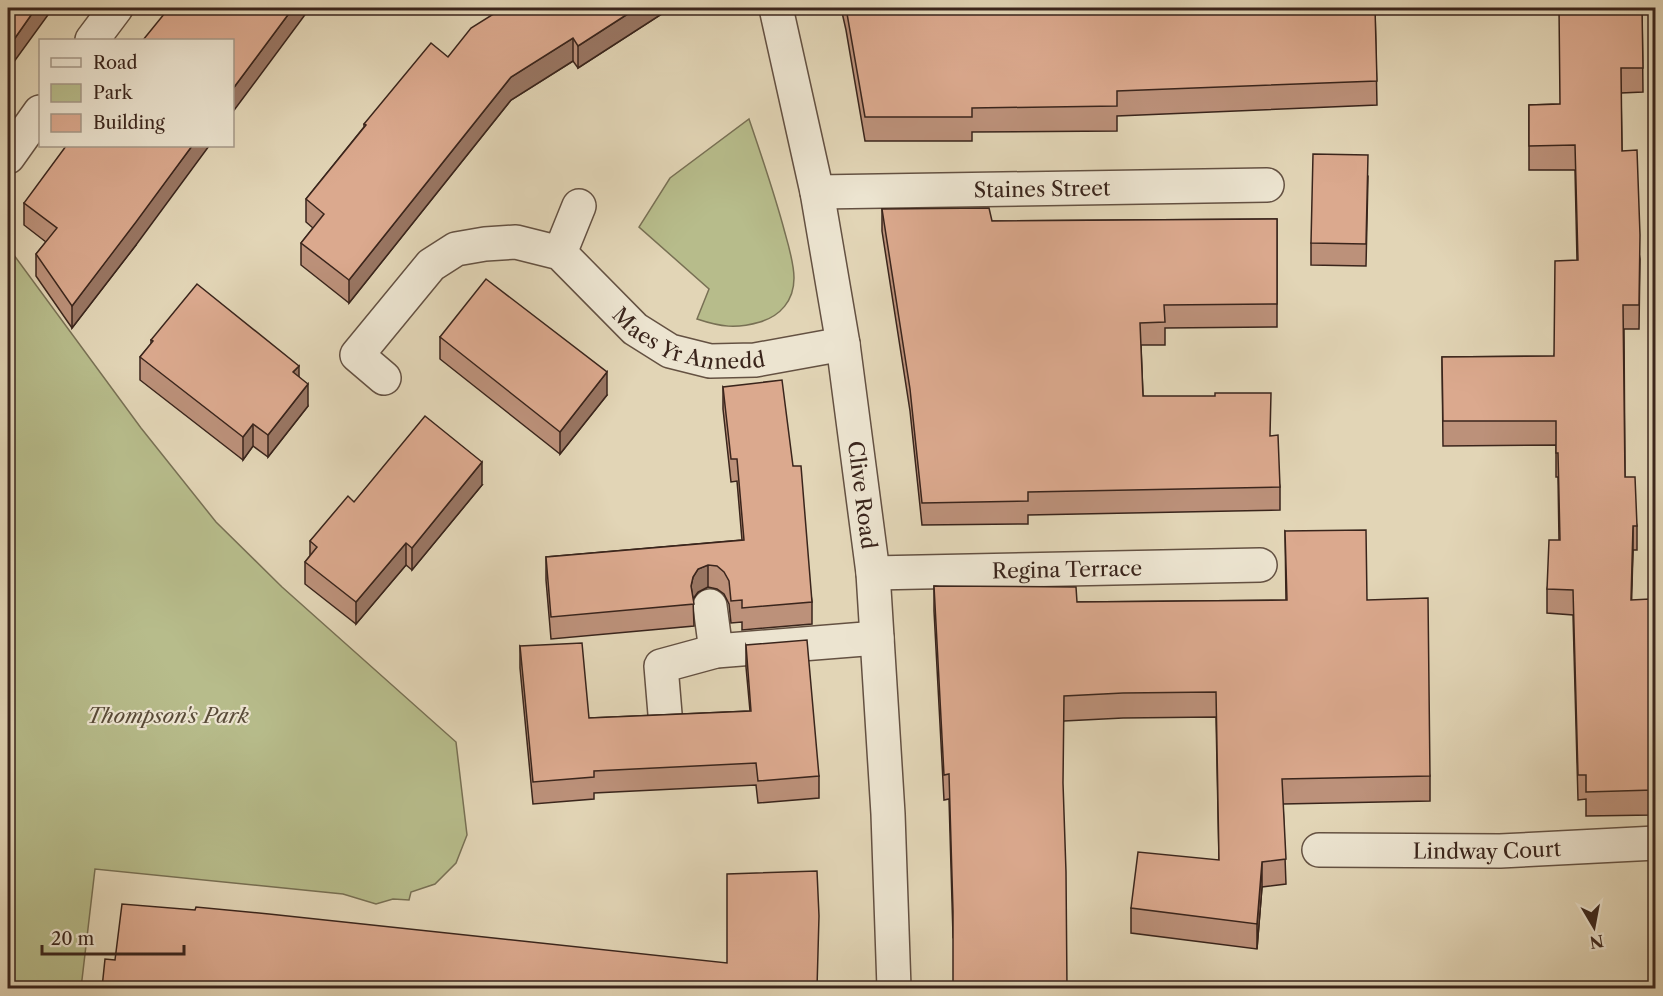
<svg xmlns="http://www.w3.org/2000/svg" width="1663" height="996" viewBox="0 0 1663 996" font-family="'Libre Caslon Text',serif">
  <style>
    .green { fill: #b7bc8b; stroke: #787054; stroke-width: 1.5 }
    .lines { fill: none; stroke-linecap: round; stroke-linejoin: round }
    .minor-casing { stroke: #645142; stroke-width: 36 }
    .minor { stroke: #ece4d0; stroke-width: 33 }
    .wall { fill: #bc917a; stroke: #3a251c; stroke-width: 1.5 }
    .shaded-wall { fill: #997663; stroke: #3a251c; stroke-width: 1.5 }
    .building { fill: #dba98e; stroke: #3a251c; stroke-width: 1.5 }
    .labels { text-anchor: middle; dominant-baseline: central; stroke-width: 4.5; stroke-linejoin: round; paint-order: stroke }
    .street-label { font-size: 21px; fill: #3a251c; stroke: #ece4d0 }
    .park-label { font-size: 21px; font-style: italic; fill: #594b38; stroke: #ece4d0 }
  </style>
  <rect width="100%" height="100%" fill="#e2d5b6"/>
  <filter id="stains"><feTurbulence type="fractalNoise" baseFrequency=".00333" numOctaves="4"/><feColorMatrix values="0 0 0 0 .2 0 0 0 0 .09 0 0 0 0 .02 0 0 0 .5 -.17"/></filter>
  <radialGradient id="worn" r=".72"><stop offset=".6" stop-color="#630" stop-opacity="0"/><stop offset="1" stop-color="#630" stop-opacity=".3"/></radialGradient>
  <g class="green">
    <path d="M749,119C762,157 775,195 785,233C789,247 794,264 794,278C794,301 780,316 760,322C736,329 721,327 697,319L709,289L639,227L670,178Z"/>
    <polygon points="8,247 141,428 216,522 282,587 456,742 467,835 456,863 435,884 411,892 409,900 393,899 376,904 343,894 95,869 81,988 8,988"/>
  </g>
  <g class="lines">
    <defs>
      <g id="minor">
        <path id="s1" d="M776,8L817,192L843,344L873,573L888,814L894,988"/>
        <polyline points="92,40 116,8"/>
        <polyline points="8,157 40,112"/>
        <path id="s2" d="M817,192L1267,185"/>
        <polyline points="560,253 579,206"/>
        <path id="s3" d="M384,378L357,355L431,265L456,249L485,244L516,242L560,253L635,329L670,351L710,361L755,360L843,344"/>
        <path id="s4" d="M873,573L1260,565"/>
        <polyline points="710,606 716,651"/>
        <polyline points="665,714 661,666 716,651 877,638"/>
        <path id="s5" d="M1319,850L1500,851L1656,843"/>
      </g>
    </defs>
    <use href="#minor" class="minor-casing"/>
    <use href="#minor" class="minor"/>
  </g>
  <g class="wall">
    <polygon points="503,8 671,8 578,68 573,61 511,100 349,303 301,265 301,243 313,228 306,222 306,199 364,127 364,124 448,57"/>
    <polygon points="841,8 1375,8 1377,105 1117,116 1117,131 972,132 972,141 865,141 846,30"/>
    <polygon points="1642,8 1643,92 1621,93 1622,151 1640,259 1639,329 1624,329 1625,477 1637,526 1637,550 1633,550 1631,600 1653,790 1653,815 1586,816 1586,799 1578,800 1573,615 1547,613 1547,589 1559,540 1558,477 1556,477 1556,445 1443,446 1442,357 1554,356 1577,260 1575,170 1529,170 1529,105 1560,104"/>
    <polygon points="1368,177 1366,266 1311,265 1311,243"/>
    <polygon points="24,203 136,245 72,328 36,276 36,254 46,242 24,225"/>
    <polygon points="882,209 992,221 1277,219 1277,327 1165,328 1165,345 1141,345 1143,396 1270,436 1280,487 1280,510 1028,515 1028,524 922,525 910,411 882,231"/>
    <polygon points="440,337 607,395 560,454 440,359"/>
    <polygon points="151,340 299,377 308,406 268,457 253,446 243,460 140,380 140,357 151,344"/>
    <polygon points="723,387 793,466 812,602 812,624 742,630 742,622 731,623 729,604 724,594 717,589 708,587 698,592 693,599 694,626 551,639 546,580 546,557 742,540 737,481 731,482 723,409"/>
    <polygon points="482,485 412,570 406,565 356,624 305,584 305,562 310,556 310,541 354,502"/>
    <polygon points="1285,531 1367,600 1430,776 1430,801 1283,804 1286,884 1262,887 1257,949 1131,933 1131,908 1219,860 1216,717 1123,718 1064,721 953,936 949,799 944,800 934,611 934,586 1077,602 1286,600"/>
    <polygon points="746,645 819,776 819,798 758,803 756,785 594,793 594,799 533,804 520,668 520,646 589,718 750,711 746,667"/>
  </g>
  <g class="shaded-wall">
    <polygon points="36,8 53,8 8,70 8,48"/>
    <polygon points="293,8 310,8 232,113 232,90"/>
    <polygon points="637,8 671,8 578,68 578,46"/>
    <polygon points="573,38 573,61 511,100 349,303 349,280 511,77"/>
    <polygon points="192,146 209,146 136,245 72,328 72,306"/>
    <polygon points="299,366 299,388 293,372"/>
    <polygon points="607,372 607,395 560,454 560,432"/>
    <polygon points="308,384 308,406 268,457 268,435"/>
    <polygon points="253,424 253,446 243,460 243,437"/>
    <polygon points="482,462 482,485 412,570 412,548"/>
    <polygon points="1633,526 1633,550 1631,624 1631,600"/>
    <polygon points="406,543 406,565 356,624 356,602"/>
    <polygon points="708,565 708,587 698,592 693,599 691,586 693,577 698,569"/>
    <polygon points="1262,862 1262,887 1257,949 1257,924"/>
  </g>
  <g class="building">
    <polygon points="8,8 36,8 8,48"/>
    <polygon points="169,8 293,8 232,90 232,40 143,40"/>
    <polygon points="503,8 637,8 578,46 573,38 511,77 349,280 301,243 324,214 306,199 366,125 364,124 431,43 448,57 471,28"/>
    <polygon points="846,8 1375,8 1377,81 1117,91 1117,106 972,108 972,117 865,117"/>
    <polygon points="1559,8 1642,8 1643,68 1621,68 1622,151 1637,150 1640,235 1639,305 1623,305 1625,477 1635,477 1637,526 1633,526 1631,600 1650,599 1653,790 1586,792 1586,775 1578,775 1573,590 1547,589 1549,540 1560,540 1558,453 1556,453 1556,421 1443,421 1442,357 1554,356 1555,261 1578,260 1575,145 1529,146 1529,105 1560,104"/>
    <polygon points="66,146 192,146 136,222 72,306 36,254 57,228 24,203"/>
    <polygon points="1313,154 1368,155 1366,244 1311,243"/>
    <polygon points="989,208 992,221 1277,219 1277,304 1164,305 1165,322 1140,323 1143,396 1215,396 1215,393 1271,393 1270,436 1278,435 1280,487 1028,492 1028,501 922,503 910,389 882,209"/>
    <polygon points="486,279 607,372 560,432 440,337"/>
    <polygon points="197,284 299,366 293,372 308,384 268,435 253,424 243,437 140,357 153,341 151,340"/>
    <polygon points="782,380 793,466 801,466 812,602 742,608 742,600 731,601 729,581 724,572 717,566 708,565 698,569 693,577 691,586 694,604 551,617 546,557 744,540 737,459 731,459 723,387"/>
    <polygon points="425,416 482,462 412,548 406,543 356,602 305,562 317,547 310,541 348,496 354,502"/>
    <polygon points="1366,530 1367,600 1428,598 1430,776 1282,779 1286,859 1262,862 1257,924 1131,908 1138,852 1219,860 1216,692 1123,693 1064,696 1063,783 1066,872 1067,988 953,988 953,911 949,774 944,775 934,586 1076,587 1077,602 1287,600 1285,531"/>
    <polygon points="807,640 819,776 758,781 756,763 594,771 594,777 533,782 520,646 582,643 589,718 751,711 746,645"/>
    <polygon points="817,871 819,916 817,988 102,988 105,959 115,960 122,904 195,910 196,907 269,914 727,963 727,874"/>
  </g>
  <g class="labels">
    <g class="street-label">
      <text stroke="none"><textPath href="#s2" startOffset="225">Staines Street</textPath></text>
      <text stroke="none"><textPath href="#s3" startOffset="450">Maes Yr Annedd</textPath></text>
      <text stroke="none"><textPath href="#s1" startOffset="495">Clive Road</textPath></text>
      <text stroke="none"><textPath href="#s4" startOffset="194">Regina Terrace</textPath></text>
      <text stroke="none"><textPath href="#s5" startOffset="168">Lindway Court</textPath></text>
    </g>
    <g class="park-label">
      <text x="168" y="715">Thompson's Park</text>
    </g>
  </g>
  <rect width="1663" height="996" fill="none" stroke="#e2d5b6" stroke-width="30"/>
  <rect x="9" y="9" width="1645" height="978" fill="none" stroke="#3a251c" stroke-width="3"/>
  <rect x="15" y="15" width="1633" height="966" fill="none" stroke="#3a251c" stroke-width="1.5"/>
  <rect x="39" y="39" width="195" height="108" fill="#ece4d0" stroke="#a59888" stroke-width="1.5"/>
  <rect x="51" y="58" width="30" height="9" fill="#ece4d0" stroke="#a59888" stroke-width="1.5"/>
  <text x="93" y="69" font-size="18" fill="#3a251c">Road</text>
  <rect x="51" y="84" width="30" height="18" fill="#b7bc8b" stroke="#a59888" stroke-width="1.5"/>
  <text x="93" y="99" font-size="18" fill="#3a251c">Park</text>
  <rect x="51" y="114" width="30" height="18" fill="#dba98e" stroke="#a59888" stroke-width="1.5"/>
  <text x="93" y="129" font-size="18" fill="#3a251c">Building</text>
  <g transform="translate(1594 927) rotate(170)" stroke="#ece4d0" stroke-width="4.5" paint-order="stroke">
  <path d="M0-4.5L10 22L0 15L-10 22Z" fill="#3a251c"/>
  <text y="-9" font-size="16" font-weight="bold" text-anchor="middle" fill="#3a251c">N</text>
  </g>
  <path d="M42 945v9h142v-9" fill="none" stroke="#3a251c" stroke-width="3"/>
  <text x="51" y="945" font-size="18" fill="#3a251c" stroke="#ece4d0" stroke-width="4.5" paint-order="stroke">20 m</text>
  <rect width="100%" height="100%" filter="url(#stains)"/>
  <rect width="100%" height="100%" fill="url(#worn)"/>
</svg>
